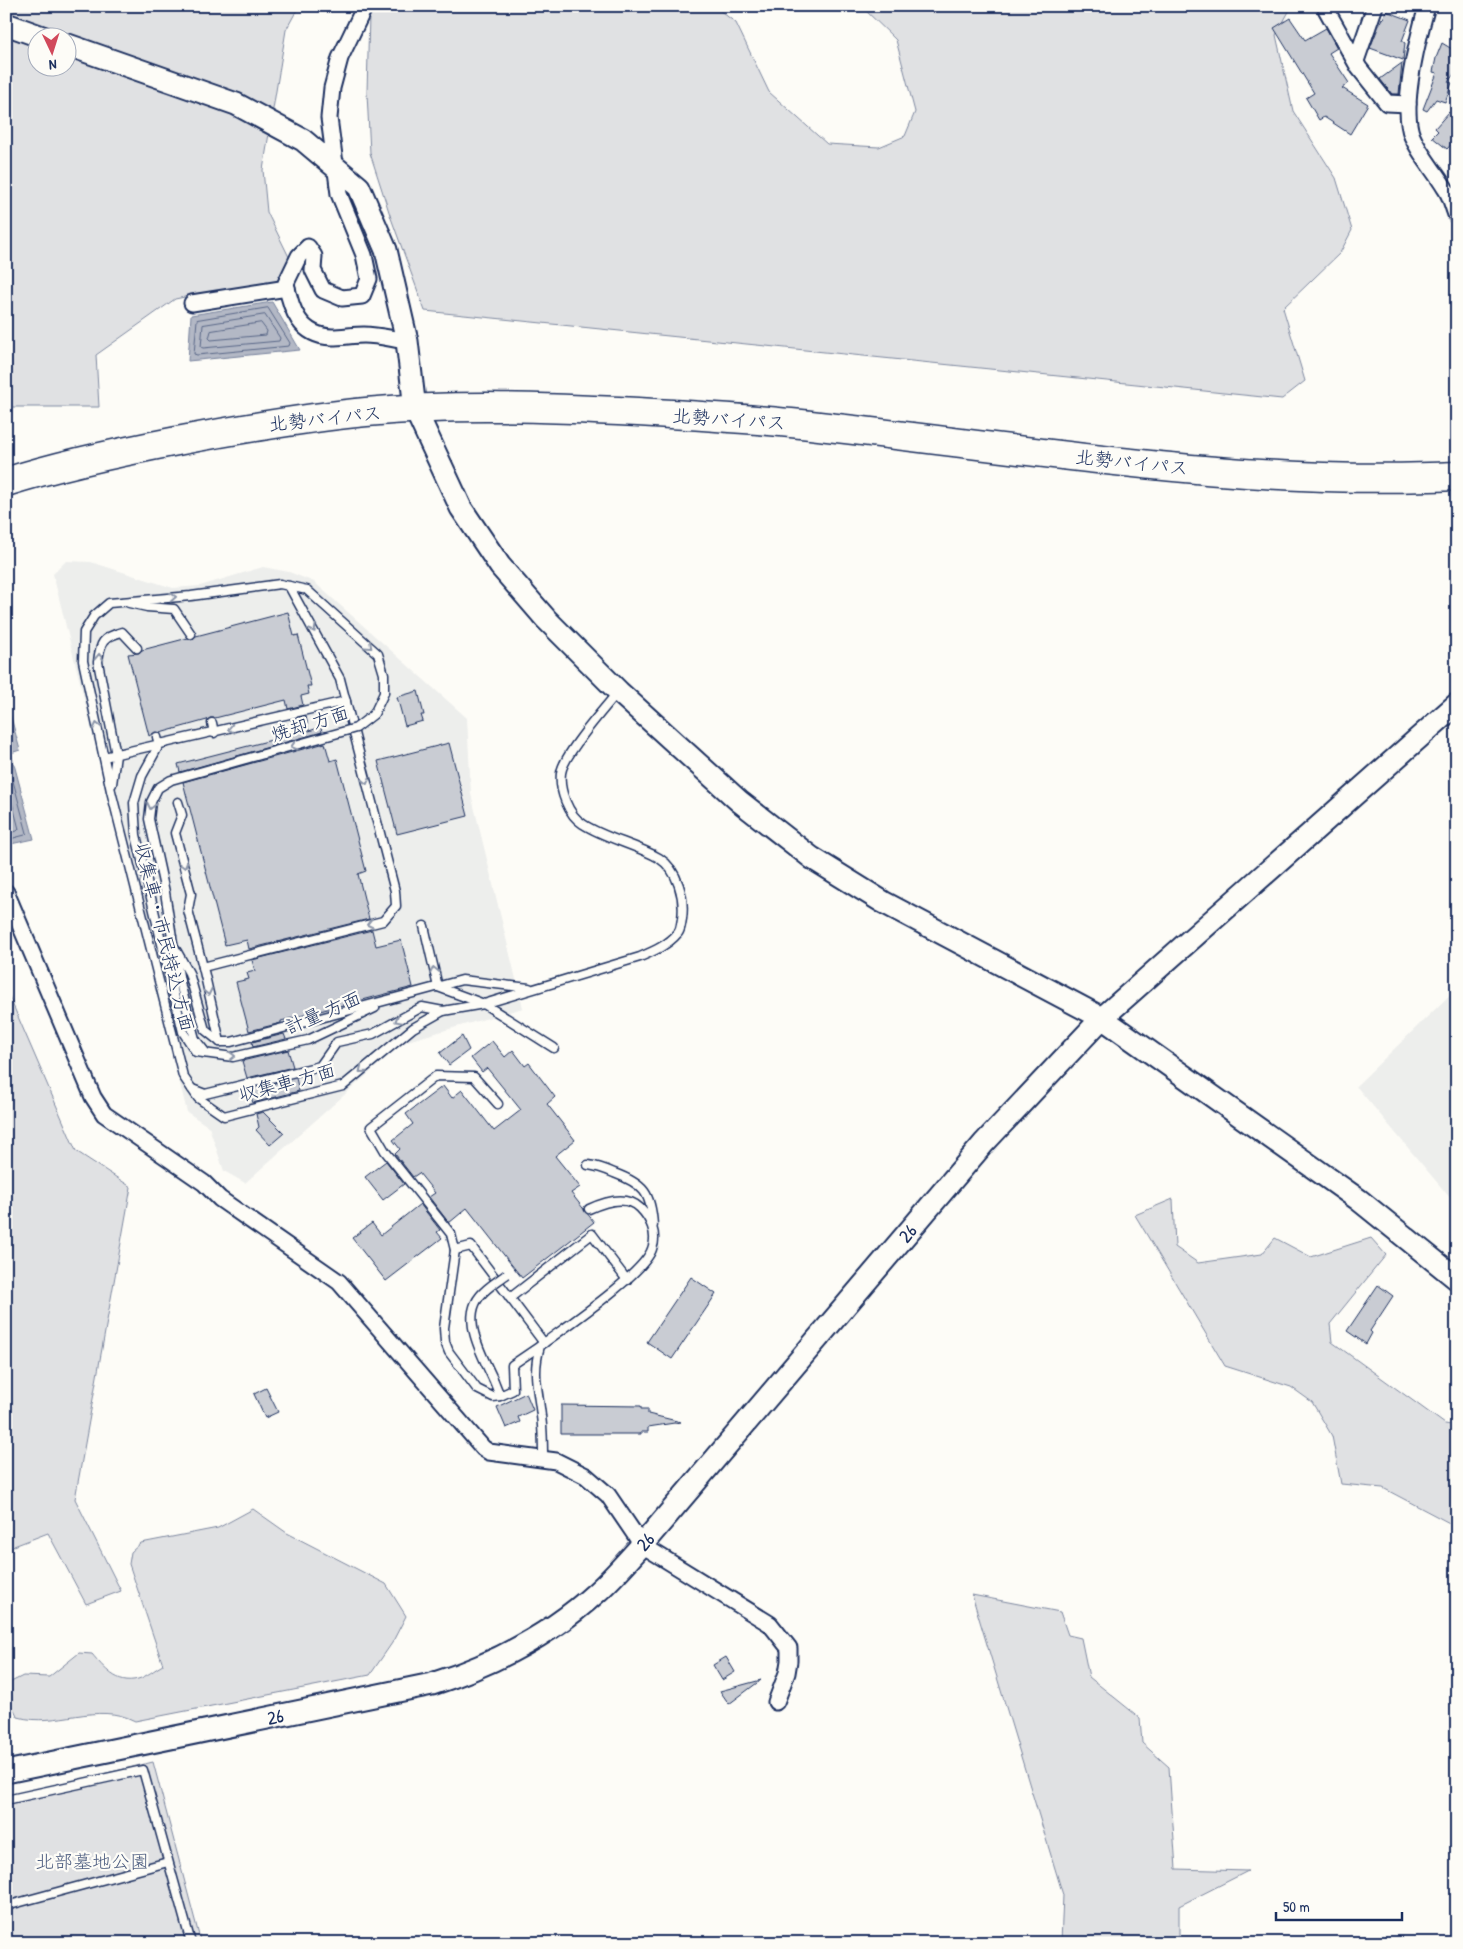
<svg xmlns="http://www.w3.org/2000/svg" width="1463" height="1949" viewBox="0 0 1463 1949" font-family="'Patrick Hand','Klee One',sans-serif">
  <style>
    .built { fill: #edeeec }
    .green { fill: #e0e1e3; stroke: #7e88a0; fill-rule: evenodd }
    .water { fill: #b3b8c5; stroke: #76819c }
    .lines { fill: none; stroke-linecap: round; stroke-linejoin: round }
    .shore { stroke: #586687; stroke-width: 1 }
    .building { fill: #c9ccd3; stroke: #1b2f5e }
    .lane-casing { stroke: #1b2f5e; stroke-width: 11 }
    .street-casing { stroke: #1b2f5e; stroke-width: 19 }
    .secondary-casing { stroke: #1b2f5e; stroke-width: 25 }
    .highway-casing { stroke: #1b2f5e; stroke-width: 31 }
    .lane { stroke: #fdfcf7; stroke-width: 8 }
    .street { stroke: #fdfcf7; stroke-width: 15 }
    .secondary { stroke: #fdfcf7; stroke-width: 21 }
    .highway { stroke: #fdfcf7; stroke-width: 28 }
    .lane-bridge-casing { stroke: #1b2f5e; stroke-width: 11; stroke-linecap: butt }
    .lane-bridge { stroke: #fdfcf7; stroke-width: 8 }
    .oneway { stroke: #8c96aa }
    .labels { text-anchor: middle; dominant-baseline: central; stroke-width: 4.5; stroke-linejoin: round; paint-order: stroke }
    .street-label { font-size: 19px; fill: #1b2f5e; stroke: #fdfcf7 }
    .park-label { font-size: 19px; fill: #4c5c7f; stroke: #fdfcf7 }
  </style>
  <rect width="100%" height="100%" fill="#fdfcf7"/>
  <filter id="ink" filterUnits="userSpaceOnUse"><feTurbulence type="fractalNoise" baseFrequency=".02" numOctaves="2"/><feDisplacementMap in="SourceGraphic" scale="10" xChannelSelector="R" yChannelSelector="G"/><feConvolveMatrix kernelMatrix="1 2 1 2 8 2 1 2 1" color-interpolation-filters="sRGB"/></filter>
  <g filter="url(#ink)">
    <g class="built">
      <polygon points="66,561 91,562 173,588 200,586 263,567 289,572 314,582 467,718 471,794 523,1008 404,1042 245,1183 224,1171 209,1127 187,1112 53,574"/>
      <polygon points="1457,988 1457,1206 1356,1086"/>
    </g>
    <g class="green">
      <path d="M6,6H299L286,30L263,170L267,212L290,259L278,284L214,291L175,299L96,355L99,407H6ZM38,38H68V68H38Z"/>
      <polygon points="375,6 714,6 736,23 769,92 827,144 879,147 905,136 915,112 896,40 861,6 1292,6 1276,35 1293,111 1336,178 1352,230 1340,253 1283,308 1305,381 1282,399 425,311 391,218 370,153 367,93 369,14"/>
      <polygon points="6,989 76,1151 131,1187 75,1499 121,1591 86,1604 48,1533 14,1546 6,1554"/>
      <polygon points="1173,1199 1175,1247 1198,1263 1262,1254 1275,1238 1311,1257 1371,1238 1386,1255 1330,1324 1332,1342 1445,1424 1457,1426 1457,1527 1383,1488 1341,1484 1332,1436 1312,1402 1291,1387 1225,1366 1135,1215"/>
      <path d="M253,1509L287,1533L386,1584L406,1616L392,1643L370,1675L135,1721C97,1701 56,1728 18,1717L12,1706L11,1682L23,1676L49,1677L79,1653L92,1654C104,1668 117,1685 138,1679C146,1677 155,1669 163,1665L129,1564L131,1552L141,1543L218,1528Z"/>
      <polygon points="972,1595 1060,1612 1068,1635 1081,1638 1089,1677 1140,1718 1142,1743 1169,1767 1176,1869 1248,1871 1179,1906 1179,1943 1061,1943 1063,1895"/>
      <polygon points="153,1762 201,1943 6,1943 6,1797"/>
    </g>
    <g class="water">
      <polygon points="272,302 300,350 188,361 191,315"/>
      <polygon points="6,699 20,750 11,753 34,839 6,845"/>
    </g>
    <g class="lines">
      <g class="shore">
        <polygon points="268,308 290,343 289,346 197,355 194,354 197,320"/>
        <polygon points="265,315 280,338 279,341 203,348 201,347 203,325"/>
        <polygon points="261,323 267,331 266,335 211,340 209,338 211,331"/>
        <polyline points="6,755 27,833 25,835 6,840"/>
        <polyline points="6,779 19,829 17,831 6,834"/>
      </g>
    </g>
    <g class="building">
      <polygon points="1386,11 1410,20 1402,41 1405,43 1403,60 1370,48 1382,18 1383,19"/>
      <polygon points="1290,18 1305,40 1326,28 1337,48 1329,53 1349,83 1342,88 1368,104 1350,134 1324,117 1319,120 1306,98 1314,93 1274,28"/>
      <polygon points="1442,43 1457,52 1457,70 1448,82 1452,83 1445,102 1436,99 1427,111 1423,109 1437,73 1433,72 1436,58"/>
      <polygon points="1402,63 1399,94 1392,94 1380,79"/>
      <polygon points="1449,112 1457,118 1457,138 1447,149 1432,137 1438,131 1435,128"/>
      <polygon points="288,612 294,636 298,635 311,686 307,686 309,694 301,696 303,705 288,709 286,700 215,718 210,718 207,720 160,733 155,732 149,736 128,654 139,653 142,650 188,638 192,640 196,636"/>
      <polygon points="418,691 424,715 421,715 423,721 405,726 397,697"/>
      <polygon points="306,716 309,731 321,727 322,732 180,772 178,764 295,734 291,719"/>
      <polygon points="325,743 330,761 337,759 366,871 358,874 369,919 249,949 247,940 225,945 183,782"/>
      <polygon points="449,743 468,816 397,834 378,761"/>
      <polygon points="372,930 376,946 401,940 413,987 281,1021 281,1023 249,1031 236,982 249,979 247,973 255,971 252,960"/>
      <polygon points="284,1034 286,1039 253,1047 252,1042"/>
      <polygon points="462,1036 469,1050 449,1065 440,1053"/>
      <polygon points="492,1041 505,1057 513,1050 525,1066 529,1063 555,1097 547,1104 575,1140 555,1156 580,1187 571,1193 594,1222 522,1278 467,1208 449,1223 429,1197 435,1193 419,1173 413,1177 395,1154 400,1149 393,1140 413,1124 406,1114 443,1086 452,1098 462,1090 494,1131 521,1110 487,1068 482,1072 471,1058"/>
      <polygon points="288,1050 293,1067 247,1078 242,1061"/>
      <polygon points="296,1078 299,1091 253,1103 249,1089"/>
      <polygon points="263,1112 284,1133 270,1145 256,1130 259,1127 256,1114"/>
      <polygon points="386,1161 404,1184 383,1200 365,1177"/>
      <polygon points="420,1204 440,1230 437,1232 442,1238 386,1281 352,1238 372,1223 381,1235"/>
      <polygon points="691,1277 716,1294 672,1359 647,1342"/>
      <polygon points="1378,1285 1393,1296 1370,1331 1372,1333 1366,1344 1347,1331"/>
      <polygon points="266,1388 278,1412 265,1418 254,1394"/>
      <polygon points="526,1393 533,1410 518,1417 520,1422 506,1428 497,1407"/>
      <polygon points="561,1405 641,1406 641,1409 648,1409 648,1414 681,1422 648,1427 648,1432 641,1432 641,1434 561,1434"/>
      <polygon points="726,1657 735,1672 722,1680 713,1665"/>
      <polygon points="761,1680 729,1704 720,1691"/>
    </g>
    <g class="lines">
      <defs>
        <g id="lane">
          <polyline points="289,586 340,679 395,891 396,906 383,921 203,967 220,1042 231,1042 462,980 529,988"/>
          <path d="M307,590L280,584L191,596L109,603L94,616L84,632L83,661L111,791L183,1076L198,1098L224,1116L343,1086L413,1028L443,1011L484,1004L640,957C654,951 668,945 678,933C681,929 681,923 682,919C685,898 678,870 659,858C635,844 606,839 583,824C568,815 559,790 561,773C563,755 604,709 617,693"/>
          <polyline points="129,603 147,607 174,609 191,634"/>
          <polyline points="212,723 214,733"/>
          <polyline points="157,737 159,745 142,776 134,803 136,835 183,1032 196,1052 233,1057 308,1040 375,1008"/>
          <polyline points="104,757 346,701"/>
          <path d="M112,784L116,755L98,662C100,642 103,637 122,632L137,648"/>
          <polyline points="178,802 182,815 175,833 191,894 188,910 203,967"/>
          <polyline points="424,926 438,987 484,1004 554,1048"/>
          <polyline points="172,937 181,987 195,1039 206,1053"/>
          <polyline points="176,950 189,973 205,1030 220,1042"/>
          <polyline points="192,1089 205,1094 320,1066 337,1042 373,1034 422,1007 443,1011"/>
          <polyline points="498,1104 474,1077 436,1076 371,1127 385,1151 451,1234 455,1250 444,1328 445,1342 449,1352 477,1389 493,1397 500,1396"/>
          <path d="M588,1165C597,1166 605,1169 614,1173C644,1184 651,1193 653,1225"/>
          <polyline points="455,1250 471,1246 544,1343"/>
          <polyline points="510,1298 592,1234 627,1280"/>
          <polyline points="494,1381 500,1396 513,1390 512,1365 540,1346"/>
          <path d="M543,1459C543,1445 543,1430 541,1416C538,1388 532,1374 540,1346C564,1328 644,1274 652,1249C658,1234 650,1218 640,1208C626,1194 604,1202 589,1209"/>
          <polyline points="6,1800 143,1770 191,1943"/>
          <polyline points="6,1906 168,1862"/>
        </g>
        <g id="street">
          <path d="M365,6L340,58L332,88L329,118L339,194L364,255L369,279L362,296L342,298L323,290L313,270L314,256L308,247L299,256L286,283C291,310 300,336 332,337C343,337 353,335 364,335C378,335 392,339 407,341"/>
          <path d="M1427,6C1418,38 1400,105 1412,136C1420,155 1434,170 1445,188C1451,196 1453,208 1457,217"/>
          <polyline points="1326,9 1359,68 1387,103 1408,104"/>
          <polyline points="1356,61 1375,6"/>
          <polyline points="192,303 287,288"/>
          <polyline points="6,892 93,1097 104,1114 204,1183 220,1199 339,1282 483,1448 489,1452 556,1461 586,1476 608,1495 642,1545 770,1624 789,1648 789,1661 787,1673 776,1702"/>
        </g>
        <g id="secondary">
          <polyline points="6,24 45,38"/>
          <polyline points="68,45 236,104 303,140 359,187 386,250 407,341 415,409 461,508 500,566 546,619 619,692 739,801 812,858 883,902 1102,1018 1457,704"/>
          <path id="s1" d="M6,1772L432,1684C492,1665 550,1635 597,1592C614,1577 628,1560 642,1545L984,1143L1102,1018L1359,1200L1457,1279"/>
        </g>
        <path id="highway" d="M6,482C62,464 120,452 177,441C240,429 303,418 366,412C456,404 547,407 638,412C689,415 740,418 791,423C1013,446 1234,487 1457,476"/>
      </defs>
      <use href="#lane" class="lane-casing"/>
      <use href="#street" class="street-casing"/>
      <use href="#secondary" class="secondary-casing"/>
      <use href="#highway" class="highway-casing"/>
      <use href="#lane" class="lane"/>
      <use href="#street" class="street"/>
      <use href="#secondary" class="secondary"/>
      <use href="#highway" class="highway"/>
      <defs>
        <g id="lane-bridge">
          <polyline points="172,937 165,892 149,819 151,802 158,788 171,780 356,728 374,714 384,693 384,674 378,654 307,590"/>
          <path d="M494,1381C484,1358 460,1320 480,1296C487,1287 498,1281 507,1274"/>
        </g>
      </defs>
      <use href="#lane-bridge" class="lane-bridge-casing"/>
      <use href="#lane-bridge" class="lane-bridge"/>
    </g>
    <defs><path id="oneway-chevron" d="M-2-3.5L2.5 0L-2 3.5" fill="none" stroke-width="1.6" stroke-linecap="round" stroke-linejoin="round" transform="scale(1.25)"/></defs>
    <g class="oneway">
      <use href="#oneway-chevron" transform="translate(173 597) rotate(-4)"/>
      <use href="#oneway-chevron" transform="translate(313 629) rotate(61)"/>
      <use href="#oneway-chevron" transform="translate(369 646) rotate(42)"/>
      <use href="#oneway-chevron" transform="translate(99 657) rotate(-89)"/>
      <use href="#oneway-chevron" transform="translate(97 726) rotate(-102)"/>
      <use href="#oneway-chevron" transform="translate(231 729) rotate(166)"/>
      <use href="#oneway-chevron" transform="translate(294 746) rotate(164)"/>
      <use href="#oneway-chevron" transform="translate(366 781) rotate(76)"/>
      <use href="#oneway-chevron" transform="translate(151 806) rotate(103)"/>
      <use href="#oneway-chevron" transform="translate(184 865) rotate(75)"/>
      <use href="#oneway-chevron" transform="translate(370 924) rotate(166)"/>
      <use href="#oneway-chevron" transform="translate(434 970) rotate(-103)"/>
      <use href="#oneway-chevron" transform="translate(208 992) rotate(77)"/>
      <use href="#oneway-chevron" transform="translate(398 1020) rotate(151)"/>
      <use href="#oneway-chevron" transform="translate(232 1056) rotate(-1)"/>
      <use href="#oneway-chevron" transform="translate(362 1070) rotate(141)"/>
    </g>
  </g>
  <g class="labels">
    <g class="street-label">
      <text transform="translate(325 418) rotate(-6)">北勢バイパス</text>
      <text transform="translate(729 419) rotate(4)">北勢バイパス</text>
      <text transform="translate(1132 462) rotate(6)">北勢バイパス</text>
      <text transform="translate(310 723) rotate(-17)">焼却 方面</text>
      <text transform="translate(165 937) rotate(76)">収集車・市民持込 方面</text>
      <text transform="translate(323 1012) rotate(-23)">計量 方面</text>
      <text transform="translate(287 1082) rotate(-15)">収集車 方面</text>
      <text stroke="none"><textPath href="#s1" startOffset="1100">26</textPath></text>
      <text stroke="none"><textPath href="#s1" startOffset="695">26</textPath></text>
      <text stroke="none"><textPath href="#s1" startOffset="275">26</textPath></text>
    </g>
    <g class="park-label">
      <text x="92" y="1861">北部墓地公園</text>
    </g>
  </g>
  <rect width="1463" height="1949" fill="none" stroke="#fdfcf7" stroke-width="25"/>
  <rect x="12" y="12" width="1438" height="1924" fill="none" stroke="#1b2f5e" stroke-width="2" filter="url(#ink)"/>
  <g transform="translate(52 52) rotate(176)"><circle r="24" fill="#fdfcf7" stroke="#a3aaba"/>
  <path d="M0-4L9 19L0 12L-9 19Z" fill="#d1495b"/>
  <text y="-8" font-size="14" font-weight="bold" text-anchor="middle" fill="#1b2f5e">N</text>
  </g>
  <path d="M1276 1912v8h126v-8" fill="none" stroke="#1b2f5e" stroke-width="2.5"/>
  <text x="1283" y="1912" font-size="15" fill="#1b2f5e" stroke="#fdfcf7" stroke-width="4" paint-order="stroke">50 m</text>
</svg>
